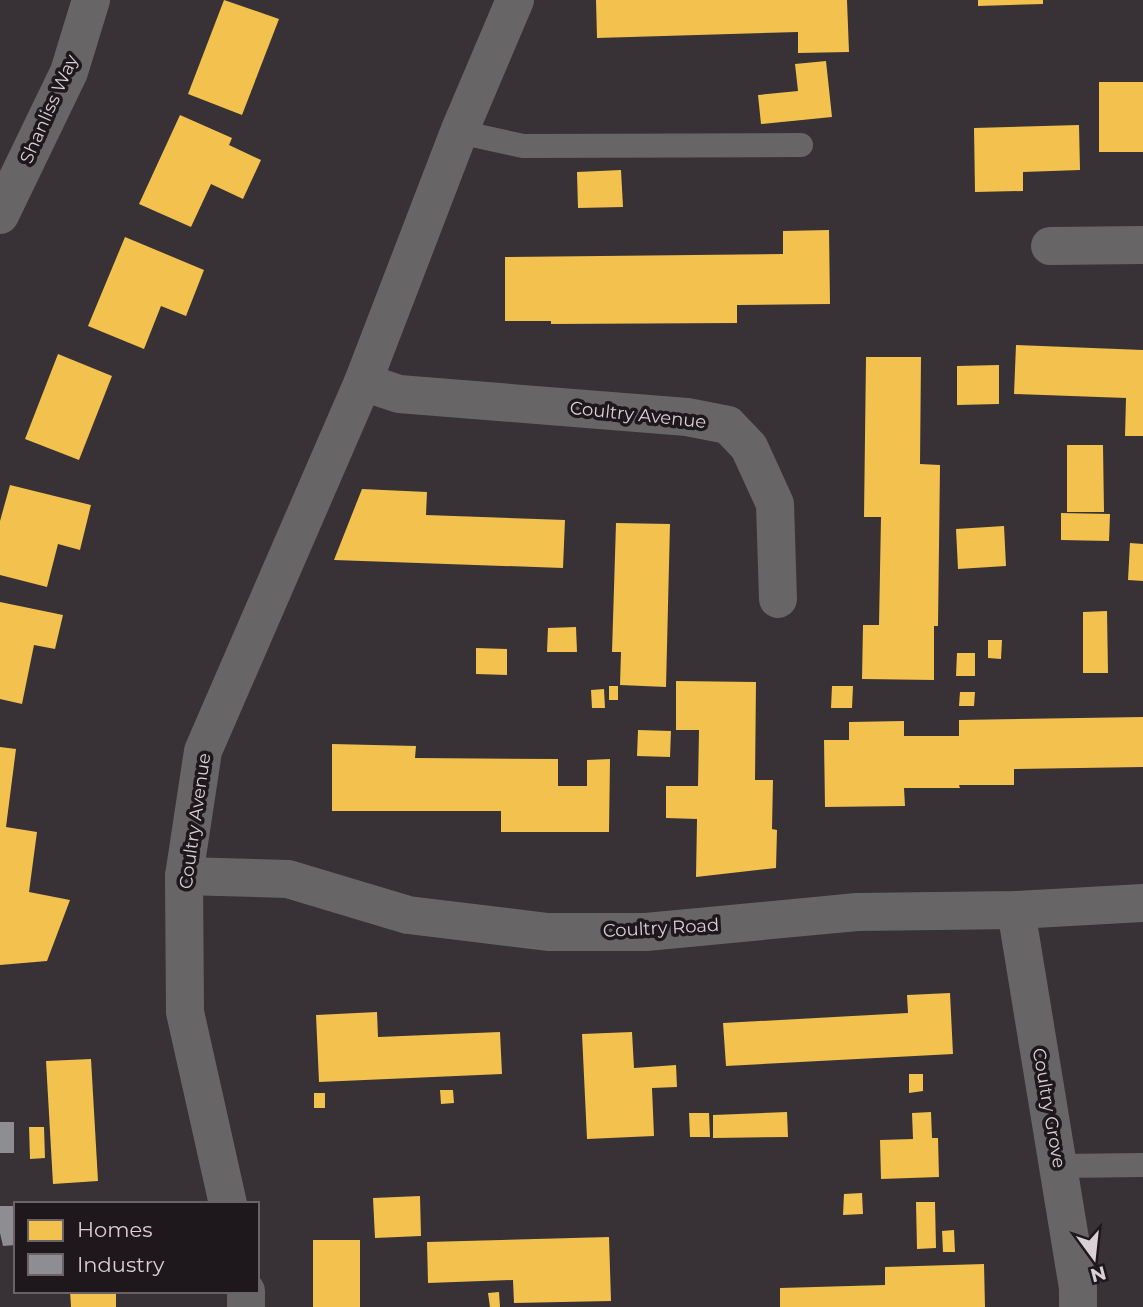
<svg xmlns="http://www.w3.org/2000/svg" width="1143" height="1307" viewBox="0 0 1143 1307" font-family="Montserrat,sans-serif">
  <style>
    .homes { fill: #f2c14e }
    .industry { fill: #8d8d92 }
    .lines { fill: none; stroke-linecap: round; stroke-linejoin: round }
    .lane { stroke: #686567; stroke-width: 24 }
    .street { stroke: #686567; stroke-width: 38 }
    .labels { text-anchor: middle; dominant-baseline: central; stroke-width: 7; stroke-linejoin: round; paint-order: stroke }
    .street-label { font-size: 18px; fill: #d9d0d6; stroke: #1e181c }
  </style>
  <rect width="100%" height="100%" fill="#383136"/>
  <g class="homes">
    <polygon points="224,0 279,19 242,115 188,94"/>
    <polygon points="596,0 847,0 849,52 798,53 798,32 597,38"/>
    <polygon points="978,0 1043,0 1043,4 978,6"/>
    <polygon points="826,61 832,117 761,124 758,95 798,91 795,64"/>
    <rect x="1099" y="82" width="44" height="70"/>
    <polygon points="180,115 232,138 229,145 261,160 243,199 211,184 191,227 139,204"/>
    <polygon points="1079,125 1080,170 1023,172 1023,191 975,192 974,128"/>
    <polygon points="621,170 623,207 578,208 577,172"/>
    <polygon points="829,230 830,304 737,305 737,323 551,324 551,321 505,321 505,257 783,254 783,231"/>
    <polygon points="125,237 204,270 186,316 161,306 144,349 88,326"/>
    <polygon points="1016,345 1143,350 1143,436 1125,436 1126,398 1014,394"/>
    <polygon points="58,354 112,376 79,460 25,439"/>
    <polygon points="866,357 921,357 920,464 940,465 938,626 934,626 934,680 862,679 863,625 879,625 881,517 864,517"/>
    <polygon points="999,365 999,404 957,405 957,366"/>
    <polygon points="1067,445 1103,445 1104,512 1067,512"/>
    <polygon points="10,485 91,505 80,550 58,544 47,587 0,575 0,521"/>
    <polygon points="362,489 427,492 426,515 565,520 563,568 334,560"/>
    <polygon points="1061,513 1110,514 1109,541 1061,540"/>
    <polygon points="616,523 670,524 666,687 620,685 621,652 612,652"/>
    <polygon points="1004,526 1006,566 958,569 956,529"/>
    <polygon points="1130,543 1143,544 1143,581 1128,580"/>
    <polygon points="0,602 63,615 55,649 34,645 22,704 0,699"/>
    <polygon points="1107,611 1108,673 1083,673 1083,612"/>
    <polygon points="576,627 577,652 547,652 548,628"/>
    <polygon points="988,640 1002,640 1001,659 988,658"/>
    <polygon points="476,648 507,649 507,675 476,674"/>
    <polygon points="957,653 975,653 975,676 956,676"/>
    <polygon points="676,681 756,682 755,780 773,780 772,829 777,830 776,868 696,877 697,819 666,818 666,786 698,786 699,730 676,730"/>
    <rect x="609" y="686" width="9" height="14"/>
    <polygon points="832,686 853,686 852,708 831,708"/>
    <polygon points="604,689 605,708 592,708 591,690"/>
    <polygon points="960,692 975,692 974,706 959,706"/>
    <polygon points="1143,717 1143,767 1014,769 1014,785 959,785 960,788 904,788 905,806 825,807 824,740 849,740 849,722 904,721 904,736 959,736 959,720"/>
    <polygon points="638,730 671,731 670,757 637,756"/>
    <polygon points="332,744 416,746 415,758 558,759 558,786 587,786 587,760 610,759 609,832 501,832 501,811 332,811"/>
    <polygon points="0,747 16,749 6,827 37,832 29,892 70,900 47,961 0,965"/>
    <polygon points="950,993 953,1054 726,1066 723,1023 908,1013 907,995"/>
    <polygon points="377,1012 378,1037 500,1032 502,1074 319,1082 316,1015"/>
    <polygon points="632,1032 634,1068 676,1065 677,1087 652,1088 654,1136 587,1139 582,1034"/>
    <polygon points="91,1059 98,1181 53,1184 46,1061"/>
    <polygon points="909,1074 923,1074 923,1091 909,1093"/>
    <polygon points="440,1090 453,1090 454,1103 441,1104"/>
    <rect x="314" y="1093" width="11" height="15"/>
    <polygon points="787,1112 788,1137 713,1138 713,1115"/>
    <polygon points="931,1112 932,1138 938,1138 939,1177 881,1179 880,1140 913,1139 912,1113"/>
    <polygon points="689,1113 709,1113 710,1137 690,1137"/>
    <polygon points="29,1127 44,1127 45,1158 30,1159"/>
    <polygon points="862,1193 863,1214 843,1215 844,1194"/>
    <polygon points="420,1196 421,1236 375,1238 373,1198"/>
    <polygon points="916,1202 935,1202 936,1248 917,1249"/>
    <polygon points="954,1230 955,1252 943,1252 942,1231"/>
    <polygon points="609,1237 611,1301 514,1303 513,1280 428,1283 427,1242"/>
    <rect x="313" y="1240" width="47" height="67"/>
    <polygon points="984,1264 985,1307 780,1307 780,1288 885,1285 885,1267"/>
    <polygon points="70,1291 116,1291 116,1307 71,1307"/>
    <polygon points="499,1292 500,1307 490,1307 488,1293"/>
  </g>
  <g class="industry">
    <rect x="0" y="1122" width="14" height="31"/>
    <polygon points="0,1206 13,1206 16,1245 3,1246 0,1233"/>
  </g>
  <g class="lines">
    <g class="lane">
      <polyline points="459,132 523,146 801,145"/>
      <polyline points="1059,1166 1143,1165"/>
    </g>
    <g class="street">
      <polyline points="0,215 69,72 91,0"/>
      <polyline points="1050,246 1143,245"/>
      <polyline points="363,382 399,394 687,417 728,425 749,447 775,504 778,599"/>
      <polyline points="184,876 288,879 408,915 548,932 646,932 857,912 1016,910 1143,903"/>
      <polyline points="1016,910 1078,1288 1078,1307"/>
      <polyline points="228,1204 185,1012 184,876 203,751 363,382 459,132 515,0"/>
      <polyline points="246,1291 246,1307"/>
    </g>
  </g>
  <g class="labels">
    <g class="street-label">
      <text transform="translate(49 109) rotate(-66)">Shanliss Way</text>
      <text transform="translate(638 415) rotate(6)">Coultry Avenue</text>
      <text transform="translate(195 821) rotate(-82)">Coultry Avenue</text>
      <text transform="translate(661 928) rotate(-3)">Coultry Road</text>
      <text transform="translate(1049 1108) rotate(80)">Coultry Grove</text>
    </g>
  </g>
  <rect x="14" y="1202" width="245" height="91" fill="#1e181c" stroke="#696266" stroke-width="2"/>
  <rect x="28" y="1220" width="35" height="21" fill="#f2c14e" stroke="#696266" stroke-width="2"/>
  <text x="77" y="1237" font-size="21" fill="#d9d0d6">Homes</text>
  <rect x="28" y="1254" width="35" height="21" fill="#8d8d92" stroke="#696266" stroke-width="2"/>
  <text x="77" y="1272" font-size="21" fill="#d9d0d6">Industry</text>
  <g transform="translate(1094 1258) rotate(165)" stroke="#1e181c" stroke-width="5" paint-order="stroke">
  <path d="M0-5L12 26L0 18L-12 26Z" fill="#d9d0d6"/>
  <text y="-10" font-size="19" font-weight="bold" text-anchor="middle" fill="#d9d0d6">N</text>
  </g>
</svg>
